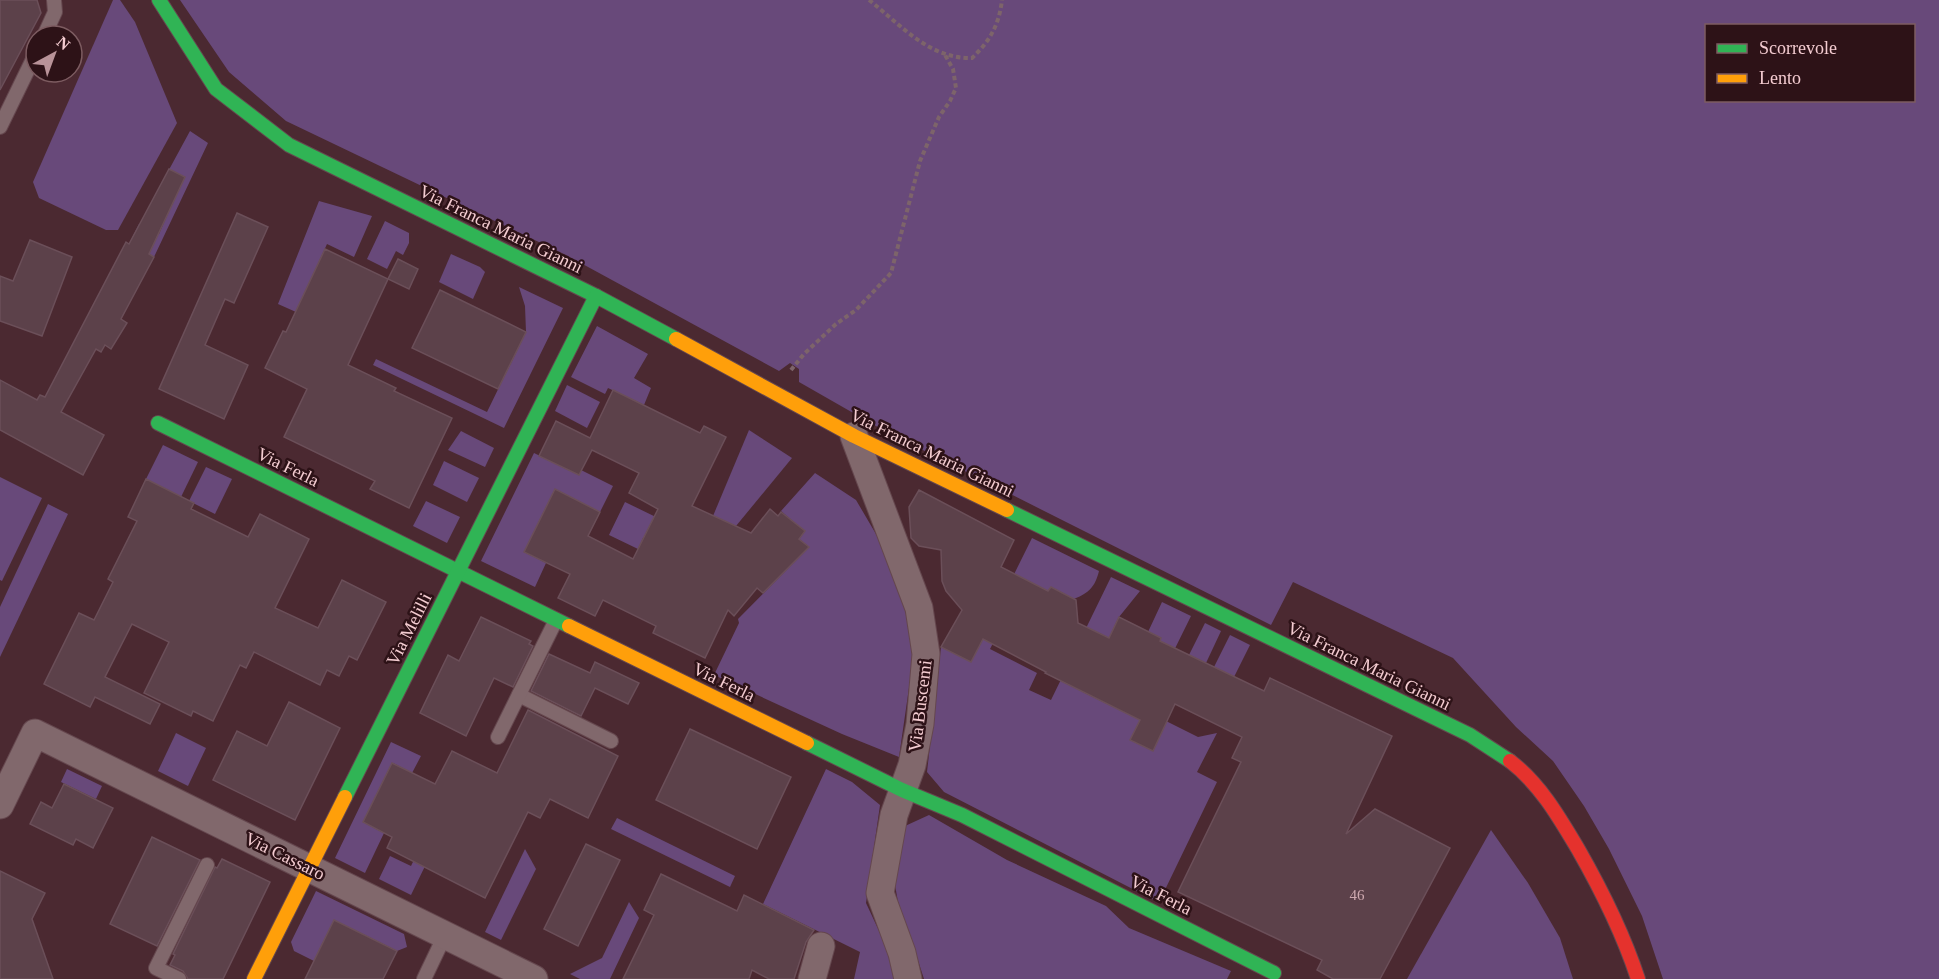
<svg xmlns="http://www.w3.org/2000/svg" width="1939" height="979" viewBox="0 0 1939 979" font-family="Georgia,serif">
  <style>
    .green { fill: #68497a; fill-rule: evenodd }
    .building { fill: #5c414a; stroke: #6b4f59; stroke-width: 1.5 }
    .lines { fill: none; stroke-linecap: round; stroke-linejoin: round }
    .lane-casing { stroke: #65474e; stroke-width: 16 }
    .street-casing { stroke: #65474e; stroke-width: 29 }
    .fast-casing { stroke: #65474e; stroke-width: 16 }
    .slow-casing { stroke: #65474e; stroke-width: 16 }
    .jam-casing { stroke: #65474e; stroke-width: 16 }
    .path { stroke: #7d646a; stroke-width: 4; stroke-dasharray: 4.5 3; stroke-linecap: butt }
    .lane { stroke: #81686c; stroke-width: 14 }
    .street { stroke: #81686c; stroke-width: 27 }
    .fast { stroke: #30b455; stroke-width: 14 }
    .slow { stroke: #ff9f0a; stroke-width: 14 }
    .jam { stroke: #e5322d; stroke-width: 14 }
    .labels { text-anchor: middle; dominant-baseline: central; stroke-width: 5; stroke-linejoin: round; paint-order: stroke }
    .number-label { font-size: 15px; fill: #cea9af }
    .street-label { font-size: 18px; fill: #f4ccd1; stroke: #2d1217 }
  </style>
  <rect width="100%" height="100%" fill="#4b2931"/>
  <g class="green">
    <polygon points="113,0 120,0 135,22 177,123 118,230 106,230 39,198 33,182"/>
    <path d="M180,0H1939V979H1663L1642,916L1609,849L1584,806L1553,761L1516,727L1453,658L1293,582L1271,625L883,430L799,382V369L790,363L779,371L566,255L286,121L229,72ZM1706,26H1914V100H1706Z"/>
    <polygon points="190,131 208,143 154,257 129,244 139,224 159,234 169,211 152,201"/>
    <polygon points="319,201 372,216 354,257 327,244 296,312 278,304"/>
    <polygon points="385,221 409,233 409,243 403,255 396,251 387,269 367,259"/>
    <polygon points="451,254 480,267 485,272 473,299 439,282"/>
    <polygon points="519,287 563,308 504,428 373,365 376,359 487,412 526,332 525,306"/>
    <polygon points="597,326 648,354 634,378 651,388 644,405 608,388 605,394 571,377"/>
    <polygon points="567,385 600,402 587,428 555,411"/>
    <polygon points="749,430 792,458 736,526 713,516"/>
    <polygon points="461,431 494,448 485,467 448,450"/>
    <polygon points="163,445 198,462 181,497 146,479"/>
    <polygon points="534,453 579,475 581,470 613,486 600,512 585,505 525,552 546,563 535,587 481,561"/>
    <polygon points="444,461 479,478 467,502 433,485"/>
    <polygon points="206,467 232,479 215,514 189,501"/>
    <polygon points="815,473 856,500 883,546 905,607 913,660 899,757 842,734 714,675 739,623 738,619 809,547 799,539 804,531 781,511"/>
    <polygon points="0,477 42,498 2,581 0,580"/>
    <polygon points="426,501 460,517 447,543 413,526"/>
    <polygon points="625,502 660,519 649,540 643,538 638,549 609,535"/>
    <polygon points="48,504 68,514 0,657 0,607"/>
    <path d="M1032,538L1099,571C1095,587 1089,593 1074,599L1051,587L1048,591L1025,581L990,649L1037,673L1029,690L1051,700L1111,577L1140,591L1119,617L1083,692L1140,720L1166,721L1198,737L1217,733L1197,772L1217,782L1162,896L1158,902L944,792L927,772L941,647L971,661Z"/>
    <polygon points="1162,602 1191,616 1156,687 1141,679 1161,638 1148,632"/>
    <polygon points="1205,623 1221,631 1206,663 1189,655"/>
    <polygon points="1230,635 1250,645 1234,677 1214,667"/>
    <polygon points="176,733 206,748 188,786 158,771"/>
    <polygon points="391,742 421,756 412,773 393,763 363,822 384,833 365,873 335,858"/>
    <polygon points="67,769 102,786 96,799 61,782"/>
    <polygon points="826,769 852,782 880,805 866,903 893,961 895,979 854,979 860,952 763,904"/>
    <polygon points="448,790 459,796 411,895 379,879 390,856 411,866"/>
    <polygon points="929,815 1007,860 1106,906 1129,928 1231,971 1227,979 924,979 911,939 900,913 893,874 905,826"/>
    <polygon points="617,818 735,876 730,887 611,829"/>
    <polygon points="1491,830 1528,883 1560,938 1573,979 1407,979"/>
    <polygon points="525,849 536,869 501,940 485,932"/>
    <polygon points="316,891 404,934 407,947 397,951 334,920 314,961 294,951 291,942"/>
    <polygon points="629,902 639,918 610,979 580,979 570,974 602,958"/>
  </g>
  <g class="building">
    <polygon points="0,0 37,0 41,13 0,90"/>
    <polygon points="169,169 185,177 149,254 154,257 121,319 127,323 111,349 105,345 101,352 96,349 61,412 104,435 83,475 0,430 0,380 37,400 40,395 45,397 126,242 129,244"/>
    <polygon points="237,213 268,227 234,303 225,299 205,345 248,365 224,419 159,389"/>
    <polygon points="30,240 72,257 42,336 0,321 0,276 13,281"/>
    <polygon points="325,249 388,279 348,365 396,388 394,391 452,418 409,508 370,489 375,481 284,437 307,389 265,368 283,331 286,332"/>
    <polygon points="398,259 418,269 409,289 388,279"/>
    <polygon points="440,290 526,332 498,389 412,348"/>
    <polygon points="613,390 700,433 704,426 726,437 692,506 751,533 770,509 778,516 781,512 805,531 799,539 809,547 763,593 757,588 734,616 728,610 705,658 653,633 656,626 603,600 595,616 558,598 570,574 524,552 555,489 600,512 588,536 633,559 658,509 629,493 639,473 592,450 579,475 539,456 556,421 590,438"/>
    <polygon points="146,479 194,503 191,509 248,537 260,514 309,539 275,608 318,628 342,580 386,602 357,660 349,656 339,676 327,670 320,685 254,652 246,668 240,665 213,721 193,711 191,716 144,693 169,642 132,624 105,677 160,704 150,724 95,697 90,707 44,684 79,613 94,620 113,582 108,579 137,521 128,517"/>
    <polygon points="919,490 1014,540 1001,567 1048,591 1051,587 1076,600 1078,623 1109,638 1119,617 1161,638 1160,641 1264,691 1270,678 1392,736 1346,834 1375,809 1450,848 1380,979 1333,979 1317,970 1322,960 1178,892 1241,762 1232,758 1242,737 1175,704 1153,751 1130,740 1140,720 1045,673 1046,672 983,639 971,662 941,647 962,610 946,591 942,581 941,550 919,546 911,538 909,507"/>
    <polygon points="481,617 531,641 529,644 533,646 513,687 494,678 466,736 420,713 448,655 459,661"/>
    <polygon points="549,654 590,673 595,662 639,683 628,704 595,688 581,716 531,691"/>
    <polygon points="289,702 340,728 295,820 213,780 237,731 267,746"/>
    <polygon points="528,710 618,756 588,818 550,799 540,818 528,812 485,898 387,848 392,837 363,822 392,763 435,784 452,751 497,773"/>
    <polygon points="690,729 791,777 757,849 656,800"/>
    <polygon points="64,784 113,808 93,848 76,839 73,845 30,824 41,802 52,808"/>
    <polygon points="152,837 200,860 157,946 110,924"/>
    <polygon points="586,844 620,860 578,946 544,929"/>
    <polygon points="222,859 270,882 223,979 188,979 183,971 170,965 175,955 173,954 215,867 217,868"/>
    <polygon points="0,871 45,893 32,919 53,979 0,979"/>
    <polygon points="661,874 737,911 744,895 814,930 806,942 794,979 769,979 752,970 749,979 623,979 654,915 644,910"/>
    <polygon points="334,920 397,951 383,979 305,979"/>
  </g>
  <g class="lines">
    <defs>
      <g id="lane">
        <polyline points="44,36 55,12 54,0"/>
        <polyline points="0,127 36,53"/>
        <polyline points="519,695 611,741"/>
        <polyline points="498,737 556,620"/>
        <polyline points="179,979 156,968 207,865"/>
        <polyline points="424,979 445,935"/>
      </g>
      <g id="street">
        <polyline points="854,436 919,608 926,654 920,724 912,765 894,815 880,893 902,953 908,979"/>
        <polyline points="0,805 35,733 534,979"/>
        <polyline points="812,979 821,946"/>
      </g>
      <g id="fast">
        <polyline points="159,0 216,89 289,145 596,296 676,339"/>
        <polyline points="158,423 569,626"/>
        <polyline points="1007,510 1470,735 1510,761"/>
        <polyline points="807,743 902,790 962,815 1274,973"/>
        <polyline points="345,797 596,296"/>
      </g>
      <g id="slow">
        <polyline points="676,339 854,436 1007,510"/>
        <polyline points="569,626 807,743"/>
        <polyline points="254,979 345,797"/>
      </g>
      <path id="jam" d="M1510,761C1540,784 1559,817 1578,849C1602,891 1623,933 1638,979"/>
    </defs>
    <use href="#lane" class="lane-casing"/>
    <use href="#street" class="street-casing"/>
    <use href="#fast" class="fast-casing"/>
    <use href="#slow" class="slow-casing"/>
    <use href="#jam" class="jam-casing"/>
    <g class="path">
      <path d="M869,0C901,25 929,59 972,58C990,41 999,25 1002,0"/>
      <polyline points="791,370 804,354 836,324 856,310 891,273 920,161 939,117 950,101 956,88 953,69 945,55"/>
    </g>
    <use href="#lane" class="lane"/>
    <use href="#street" class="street"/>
    <use href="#fast" class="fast"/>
    <use href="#slow" class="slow"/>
    <use href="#jam" class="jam"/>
  </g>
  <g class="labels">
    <g class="number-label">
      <text x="1357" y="895">46</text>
    </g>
    <g class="street-label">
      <text transform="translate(501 229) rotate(26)">Via Franca Maria Gianni</text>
      <text transform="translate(932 453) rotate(26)">Via Franca Maria Gianni</text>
      <text transform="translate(288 467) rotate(26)">Via Ferla</text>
      <text transform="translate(409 629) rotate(-63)">Via Melilli</text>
      <text transform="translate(1369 666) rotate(26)">Via Franca Maria Gianni</text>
      <text transform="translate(724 682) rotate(26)">Via Ferla</text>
      <text transform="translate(920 706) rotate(-83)">Via Buscemi</text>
      <text transform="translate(285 856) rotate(26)">Via Cassaro</text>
      <text transform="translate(1161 895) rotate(27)">Via Ferla</text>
    </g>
  </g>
  <rect x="1705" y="24" width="210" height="78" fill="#2d1217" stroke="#7d5c61" stroke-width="1.5"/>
  <rect x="1717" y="44" width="30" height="9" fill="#30b455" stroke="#7d5c61" stroke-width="1.5"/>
  <text x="1759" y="54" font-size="18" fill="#f4ccd1">Scorrevole</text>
  <rect x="1717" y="74" width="30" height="9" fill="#ff9f0a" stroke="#7d5c61" stroke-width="1.5"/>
  <text x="1759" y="84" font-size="18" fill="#f4ccd1">Lento</text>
  <g transform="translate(54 54) rotate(41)"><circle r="28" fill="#2d1217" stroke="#7d5c61" stroke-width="1.5"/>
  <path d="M0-4.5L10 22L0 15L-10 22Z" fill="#b99399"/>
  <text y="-9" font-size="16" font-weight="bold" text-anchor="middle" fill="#f4ccd1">N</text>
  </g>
</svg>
